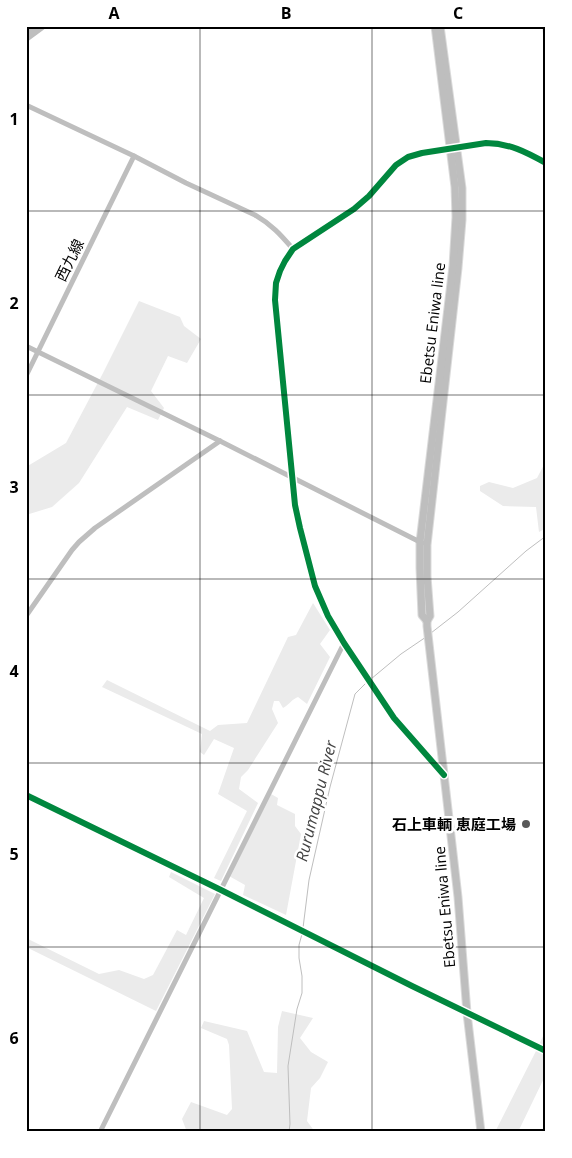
<svg xmlns="http://www.w3.org/2000/svg" width="572" height="1158" viewBox="0 0 572 1158" font-family="'Open Sans','Noto Sans JP',sans-serif">
  <style>
    .green { fill: #ebebeb }
    .lines { fill: none; stroke-linecap: round; stroke-linejoin: round }
    .stream { stroke: #bebebe; stroke-width: 1 }
    .river { stroke: #bebebe; stroke-width: 9 }
    .major-casing { stroke: #dbdbdb; stroke-width: 9 }
    .minor { stroke: #bebebe; stroke-width: 5 }
    .major { stroke: #bebebe; stroke-width: 7 }
    .rail { stroke: #bebebe; stroke-width: 1; stroke-dasharray: 8 2.5 1 2.5; stroke-linecap: butt }
    .cycleway-casing { stroke: #fff; stroke-width: 9 }
    .cycleway { stroke: #00873e; stroke-width: 6 }
    .grid { fill: none; stroke: #000; stroke-width: 1; stroke-opacity: 0.55 }
    .poi-dot { fill: #595959; stroke: #fff; stroke-width: 2 }
    .labels { text-anchor: middle; dominant-baseline: central; stroke-width: 5; stroke-linejoin: round; paint-order: stroke }
    .street-label { font-size: 15px; fill: #000; stroke: #fff }
    .poi-label { font-size: 15px; font-weight: bold; fill: #000; stroke: #fff; text-anchor: end }
    .water-label { font-size: 16px; font-style: italic; fill: #434343; stroke: #fff }
    .neatline { fill: none; stroke: #000; stroke-width: 2 }
    .grid-label { font-size: 16px; text-anchor: middle; font-weight: bold; fill: #000 }
  </style>
  <rect width="100%" height="100%" fill="#fff"/>
  <g class="green">
    <polygon points="139,301 180,317 184,326 201,339 187,363 168,356 151,391 164,408 158,420 127,407 79,483 52,507 26,515 26,467 66,443 103,373"/>
    <polygon points="546,461 546,528 539,532 536,507 503,506 480,491 480,486 489,482 513,488 537,478"/>
    <path d="M313,603L330,630L320,644L330,657L307,704L298,697C292,699 289,705 283,708L279,701H274L272,709L278,723L248,770L241,777L239,789L258,803L221,881L214,878L247,811L218,794L234,748L214,739L204,755L200,752L202,734L102,687L107,680L210,731L218,725L247,723L288,637L296,635Z"/>
    <polygon points="271,794 278,798 277,805 295,814 295,826 301,834 286,915 243,895 245,885 229,876"/>
    <polygon points="171,872 215,894 156,1011 26,947 26,938 99,974 119,970 144,979 153,975 177,930 186,935 204,898 169,877"/>
    <polygon points="282,1011 313,1018 300,1038 311,1052 328,1062 320,1078 311,1088 307,1121 315,1132 187,1132 182,1119 191,1102 227,1115 232,1109 229,1045 227,1039 201,1028 204,1021 247,1031 264,1072 277,1073 278,1027"/>
    <polygon points="546,1030 546,1074 518,1132 495,1132 535,1053"/>
  </g>
  <g class="lines">
    <g class="stream">
      <polyline points="431,633 458,612 526,551 546,536"/>
      <polyline points="371,679 401,654 426,637"/>
      <polyline points="303,928 309,880 330,787 355,694 365,684"/>
      <polyline points="289,1132 290,1124 288,1066 297,1009 302,993 302,976 299,958 299,945 302,934"/>
    </g>
    <polyline class="river" points="26,37 41,26"/>
    <defs>
      <g id="major">
        <polyline points="440,26 462,188 462,220 458,268 427,545 427,576 430,616 427,621 427,626 458,897 467,1013 481,1132"/>
        <polyline points="427,621 422,615 420,568 420,542 453,266 456,217 455,187 435,26"/>
      </g>
    </defs>
    <use href="#major" class="major-casing"/>
    <g class="minor">
      <path d="M26,105L134,156L186,183L255,215C272,225 280,234 293,249"/>
      <polyline points="26,346 220,441 422,543"/>
      <polyline points="26,376 134,156"/>
      <polyline points="26,616 72,550 79,542 95,528 220,441"/>
      <path d="M443,774L394,718L344,643L328,616L315,586L300,528L295,505L275,300L276,283L280,271L285,261L293,249L354,209L369,196L396,165L408,157L422,153L486,143C509,143 526,152 546,163"/>
      <polyline points="26,795 221,890 412,986 546,1051"/>
      <polyline points="100,1132 344,643"/>
      <polyline points="544,1132 546,1128"/>
    </g>
    <use href="#major" class="major"/>
    <polyline class="rail" points="543,26 546,75"/>
    <defs>
      <g id="cycleway">
        <path d="M444,775L394,718L344,643L328,616L315,586L300,528L295,505L275,300L276,283L280,271L285,261L293,249L354,209L369,196L396,165L408,157L422,153L486,143C509,143 526,152 546,163"/>
        <polyline points="26,795 221,890 412,986 546,1051"/>
      </g>
    </defs>
    <use href="#cycleway" class="cycleway-casing"/>
    <use href="#cycleway" class="cycleway"/>
  </g>
  <path class="grid" d="M200,26V1132M372,26V1132M26,211H546M26,395H546M26,579H546M26,763H546M26,947H546"/>
  <circle class="poi-dot" cx="526" cy="824" r="5"/>
  <g class="labels">
    <g class="street-label">
      <text transform="translate(69 260) rotate(-64)">西九線</text>
      <text transform="translate(432 323) rotate(-83)">Ebetsu Eniwa line</text>
      <text transform="translate(444 907) rotate(-95)">Ebetsu Eniwa line</text>
    </g>
    <g class="poi-label">
      <text x="516" y="824">石上車輌 恵庭工場</text>
    </g>
    <g class="water-label">
      <text transform="translate(316 801) rotate(-76)">Rurumappu River</text>
    </g>
  </g>
  <rect width="572" height="1158" fill="none" stroke="#ffffff" stroke-width="55"/>
  <rect x="28" y="28" width="516" height="1102" class="neatline"/>
  <g class="grid-label">
    <text x="114" y="19">A</text>
    <text x="286" y="19">B</text>
    <text x="458" y="19">C</text>
    <text x="14" y="125">1</text>
    <text x="14" y="309">2</text>
    <text x="14" y="493">3</text>
    <text x="14" y="677">4</text>
    <text x="14" y="860">5</text>
    <text x="14" y="1044">6</text>
  </g>
</svg>
